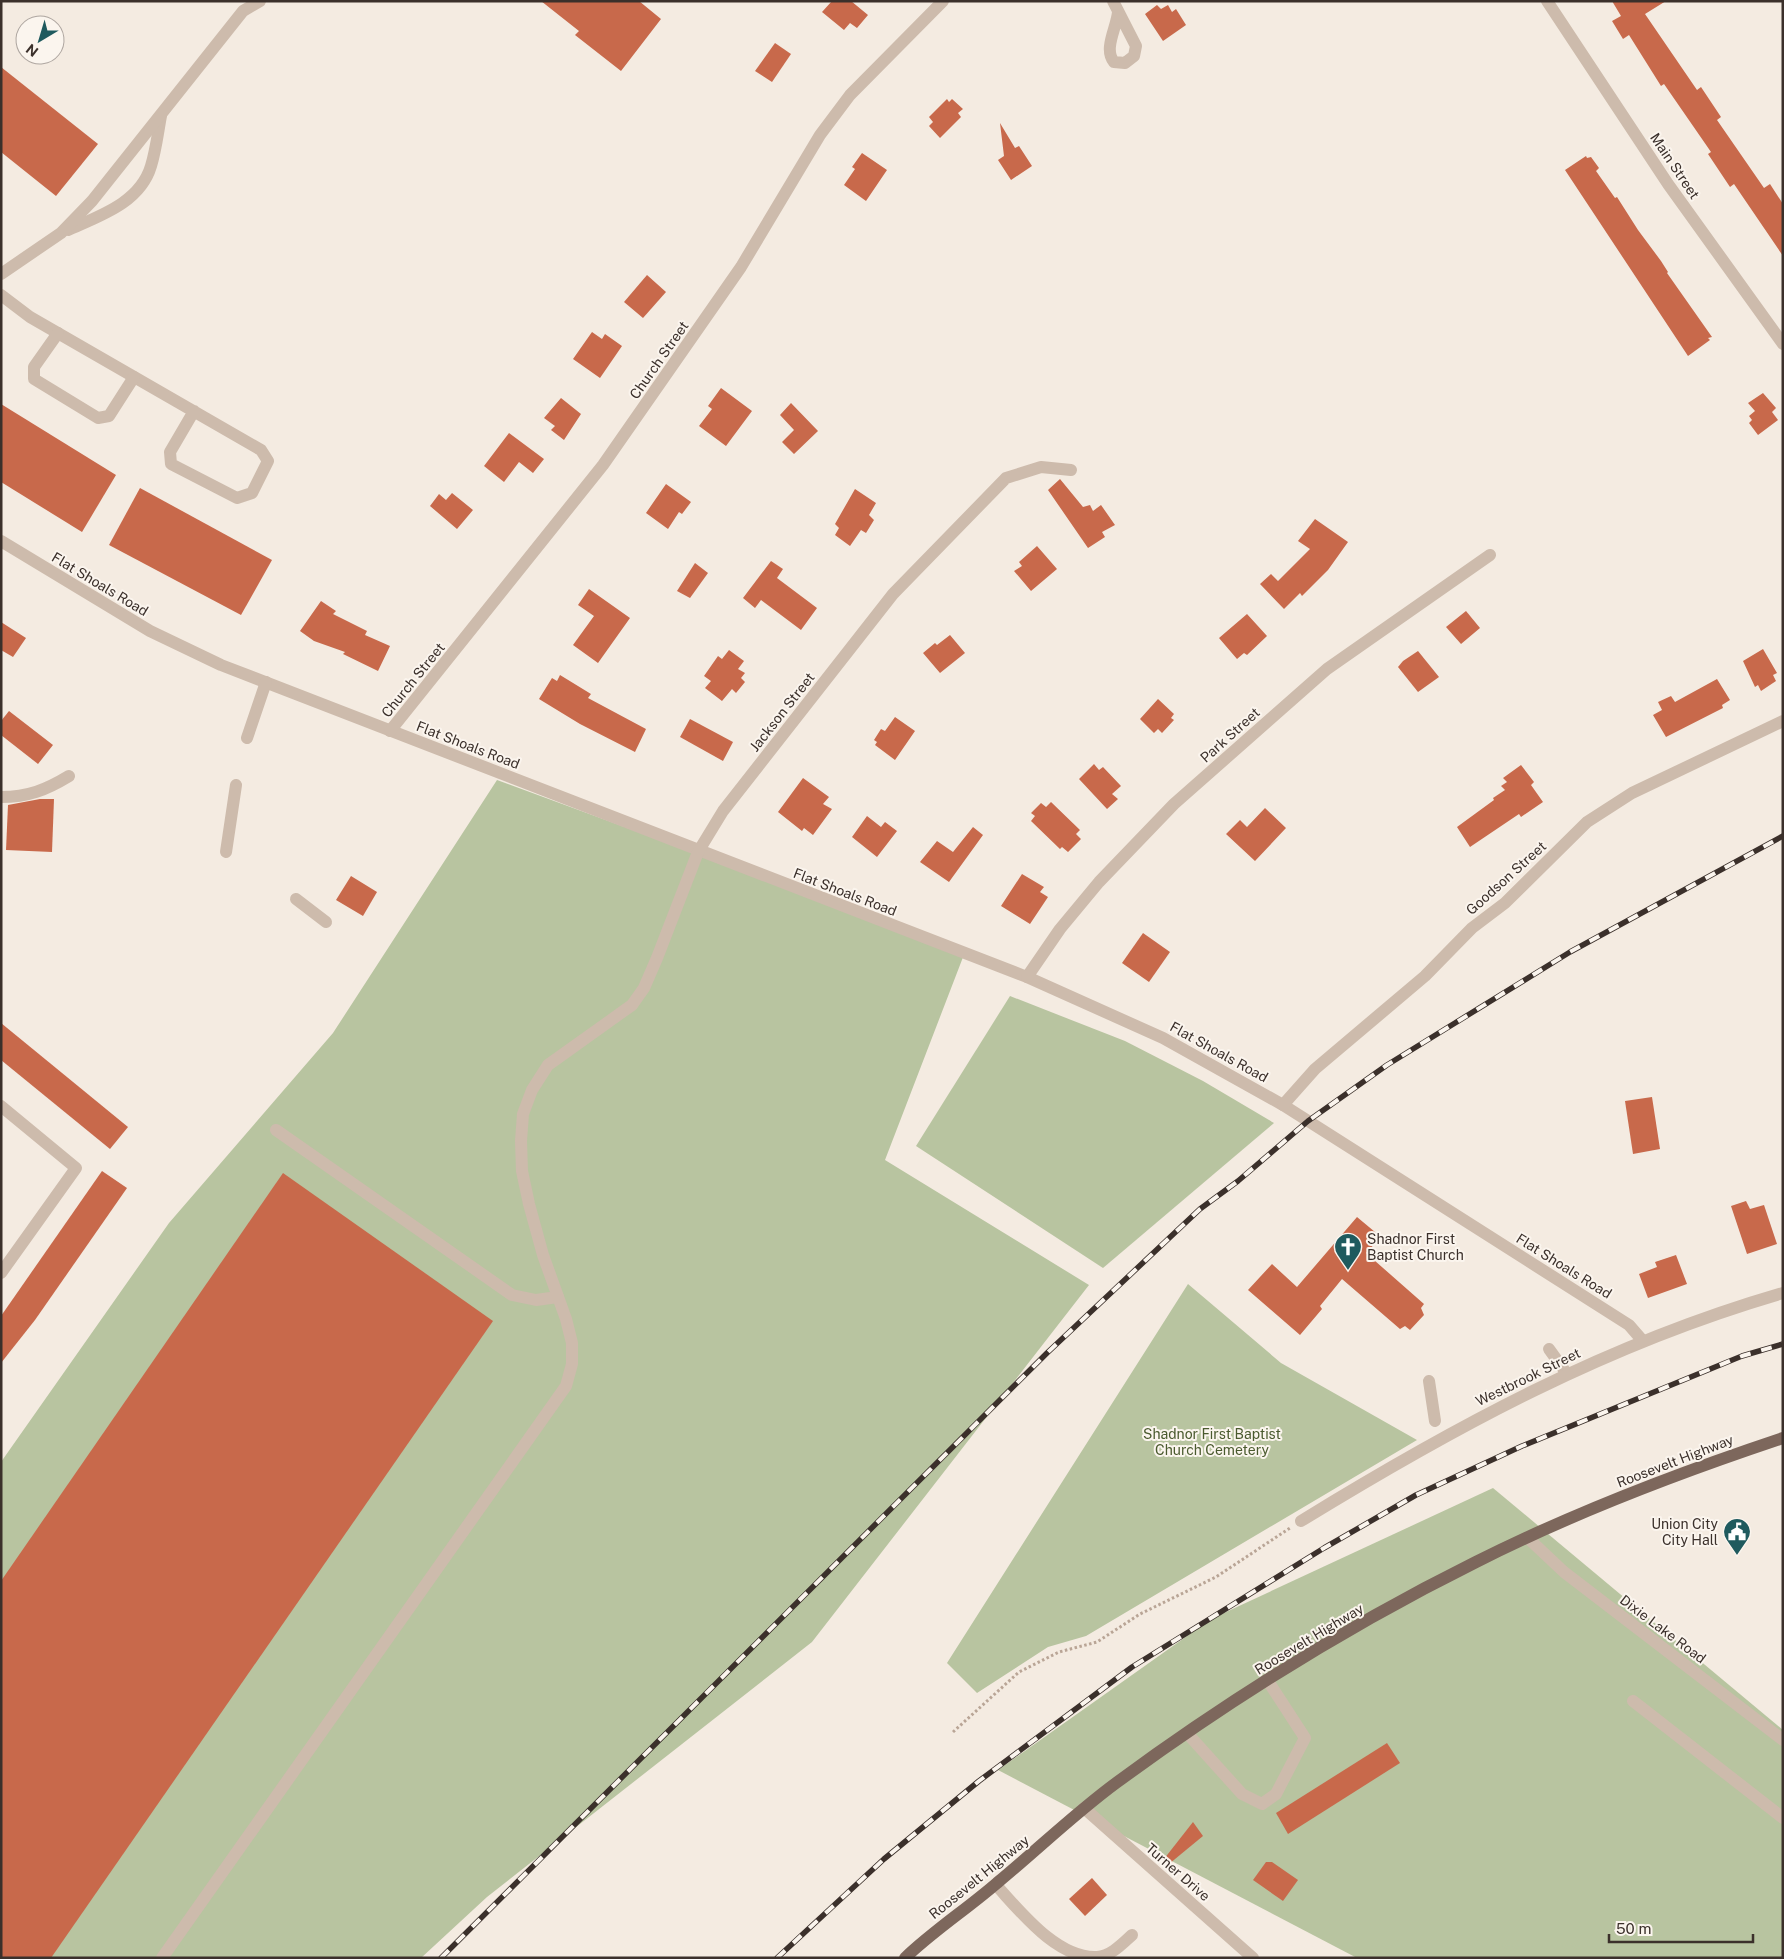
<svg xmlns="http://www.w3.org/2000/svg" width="1784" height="1959" viewBox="0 0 1784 1959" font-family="'Public Sans',sans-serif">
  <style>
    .green { fill: #b8c4a0 }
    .building { fill: #c8694b }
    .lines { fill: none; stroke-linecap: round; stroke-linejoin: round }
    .path { stroke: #b9a596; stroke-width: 3; stroke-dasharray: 2.5 2.5; stroke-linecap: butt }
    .minor { stroke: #cdbbac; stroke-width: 12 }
    .major { stroke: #7d675c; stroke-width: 12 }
    .rail-casing { stroke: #3b302b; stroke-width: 5.5 }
    .rail { stroke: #fbf5ee; stroke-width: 4; stroke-dasharray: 11; stroke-linecap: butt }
    .labels { text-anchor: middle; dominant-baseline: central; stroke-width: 4; stroke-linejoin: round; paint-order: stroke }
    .street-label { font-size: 14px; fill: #3b302b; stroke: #fbf5ee }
    .poi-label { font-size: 14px; fill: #3b302b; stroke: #fbf5ee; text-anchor: start }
    .park-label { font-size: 14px; fill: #4a5a2e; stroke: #fbf5ee }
  </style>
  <rect width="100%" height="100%" fill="#f4ebe1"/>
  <g class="green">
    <polygon points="497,780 965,952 885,1160 1089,1285 812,1642 487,1897 421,1958 1,1958 1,1462 169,1223 333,1033"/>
    <polygon points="1010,996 1125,1041 1203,1081 1274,1123 1103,1268 916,1146"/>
    <polygon points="1188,1284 1281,1363 1417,1440 1086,1636 1048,1647 977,1693 947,1663"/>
    <polygon points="1493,1488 1783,1730 1783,1958 1357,1958 998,1770 1211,1619"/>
  </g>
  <g class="building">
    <polygon points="541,1 639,1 661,19 621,71 575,35 579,31"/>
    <polygon points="832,1 851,1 868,15 857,28 850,23 844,30 822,12"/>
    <polygon points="1612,1 1666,1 1645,14 1697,90 1701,87 1721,117 1717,120 1764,188 1770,184 1783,204 1783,256 1734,184 1730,187 1708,154 1711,152 1664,84 1661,86 1629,35 1623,39 1612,21 1621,16"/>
    <polygon points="1157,5 1161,9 1168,5 1172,12 1176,9 1186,25 1163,41 1145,14"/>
    <polygon points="775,43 791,54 772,82 755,71"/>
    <polygon points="1,67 98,144 56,196 1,152"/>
    <polygon points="947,99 949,102 952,99 963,109 958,113 961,117 940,138 929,126 933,122 929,117"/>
    <polygon points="1000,123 1015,148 1019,146 1032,166 1011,180 998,160 1004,156"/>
    <polygon points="862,153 887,170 866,201 844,185 855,169 852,167"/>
    <polygon points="1586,156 1587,158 1591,157 1599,168 1596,171 1615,198 1617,197 1638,230 1661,261 1668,272 1667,273 1712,337 1708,338 1710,340 1688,356 1565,170"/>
    <polygon points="647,275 666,292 643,318 624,302"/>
    <polygon points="592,332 602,339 605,334 622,346 600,378 573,359"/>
    <polygon points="721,388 752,411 726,446 699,426 712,409 708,406"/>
    <polygon points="1763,393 1776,408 1772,412 1778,420 1758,435 1749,423 1752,420 1749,416 1755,411 1748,403"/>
    <polygon points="561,398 581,414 564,440 551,430 555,426 544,418"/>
    <polygon points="791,403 818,431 794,454 782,442 794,430 780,415"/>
    <polygon points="1,404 116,475 82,532 1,482"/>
    <polygon points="509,433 544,459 533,473 519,462 504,482 484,466"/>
    <polygon points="1060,479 1083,507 1090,505 1093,511 1101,505 1115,525 1102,532 1105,537 1088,548 1048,490"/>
    <polygon points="666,484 691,502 682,514 679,512 668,529 646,513"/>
    <polygon points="140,488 272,560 241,615 109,545"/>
    <polygon points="855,489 876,503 869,515 874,520 866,533 861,530 850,546 835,535 839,528 835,524"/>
    <polygon points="452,493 473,510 457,529 430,506 439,494 446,500"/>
    <polygon points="1315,519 1348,542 1328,570 1302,596 1300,593 1284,609 1260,584 1271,574 1278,581 1310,549 1298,541"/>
    <polygon points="1037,546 1057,569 1031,591 1014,571 1022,566 1019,562"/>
    <polygon points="771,561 783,569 777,578 817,608 801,630 761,600 755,608 743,598"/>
    <polygon points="695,563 708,573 690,598 677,591"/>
    <polygon points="589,589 630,618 598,663 573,645 594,616 578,605"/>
    <polygon points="321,601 336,611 333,614 367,631 365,635 390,646 378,671 343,654 345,652 314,641 300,631"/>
    <polygon points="1466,611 1480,628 1461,644 1446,627"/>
    <polygon points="1247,614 1267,636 1247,655 1244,653 1237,659 1219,638"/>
    <polygon points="1,622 26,638 13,657 1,650"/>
    <polygon points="950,635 965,653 940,673 923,653 935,643 937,645"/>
    <polygon points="1763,649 1777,673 1773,675 1776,681 1761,691 1758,685 1755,687 1743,661"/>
    <polygon points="729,650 744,661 738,669 745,673 741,678 745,682 736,693 732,689 722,701 705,688 711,681 704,676 718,656 722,659"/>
    <polygon points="1418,651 1439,677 1418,692 1398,667 1403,661"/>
    <polygon points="560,675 591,694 588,698 646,729 635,752 580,724 539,699 552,678 557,681"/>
    <polygon points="1717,679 1730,700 1722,705 1723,708 1666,737 1653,715 1662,710 1658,702 1671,696 1675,702"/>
    <polygon points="1158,699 1174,714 1171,718 1174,720 1162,733 1158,729 1154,733 1140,719"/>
    <polygon points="9,711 53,745 38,764 1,735 1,721"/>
    <polygon points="895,717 915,731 895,760 875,745 877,742 874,740 881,729 885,731"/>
    <polygon points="690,719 733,742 723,761 680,737"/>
    <polygon points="1094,764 1099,770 1103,767 1121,786 1112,794 1118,799 1107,809 1079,779"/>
    <polygon points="1521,765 1534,782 1531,785 1543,802 1521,817 1519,814 1470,847 1457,827 1494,800 1493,798 1505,790 1501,786 1507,782 1503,778"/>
    <polygon points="803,778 829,797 823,804 832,809 813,835 804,828 802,831 778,812"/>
    <polygon points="40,799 54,799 52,852 6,850 8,805"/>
    <polygon points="1051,802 1080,830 1076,834 1081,839 1068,852 1062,847 1060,849 1031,821 1035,816 1031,813 1041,803 1046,807"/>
    <polygon points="1265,808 1286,828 1255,861 1226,834 1240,820 1247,827"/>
    <polygon points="867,816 881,827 885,822 897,831 877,857 852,837"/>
    <polygon points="973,827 983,835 949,882 920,862 937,841 953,852"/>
    <polygon points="1022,874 1044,887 1040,892 1048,897 1030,924 1001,906"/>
    <polygon points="351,876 377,892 363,916 336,900"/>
    <polygon points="1143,933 1170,952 1149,982 1122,963"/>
    <polygon points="1,1023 128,1127 110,1149 1,1060"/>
    <polygon points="1652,1097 1660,1149 1633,1154 1625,1101"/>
    <polygon points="102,1171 127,1188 35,1320 1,1363 1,1316"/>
    <polygon points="283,1173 493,1321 51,1958 1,1958 1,1581"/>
    <polygon points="1746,1201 1750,1209 1764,1205 1777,1244 1747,1254 1731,1206"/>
    <polygon points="1357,1217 1381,1237 1366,1253 1424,1304 1421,1308 1424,1315 1410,1330 1405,1326 1400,1329 1342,1279 1320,1306 1322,1309 1300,1335 1248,1290 1272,1264 1297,1287"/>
    <polygon points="1676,1255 1687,1284 1648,1298 1639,1274 1657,1267 1655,1262"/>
    <polygon points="1387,1743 1400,1763 1288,1834 1276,1813"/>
    <polygon points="1193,1822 1203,1836 1169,1864 1164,1859"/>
    <polygon points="1266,1862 1272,1862 1298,1880 1283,1901 1253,1880"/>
    <polygon points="1092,1878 1107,1895 1085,1916 1069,1899"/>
  </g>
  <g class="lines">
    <polyline class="path" points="953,1732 1019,1672 1059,1652 1097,1642 1140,1614 1216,1577 1290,1528"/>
    <g class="minor">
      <path d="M1113,1L1136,46L1134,56L1125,63L1114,62C1103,49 1117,27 1118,12"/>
      <polyline points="1547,1 1668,184 1783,344"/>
      <path d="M68,230C99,216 140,203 151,166C156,150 158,132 161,116"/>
      <polyline points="1,274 61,233 92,201 243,11 260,1"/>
      <polyline points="1,295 30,317 261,450 268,461 252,493 237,498 171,464 170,452 194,411"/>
      <polyline points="58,333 34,367 34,379 98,418 109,416 134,377"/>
      <polyline points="1,541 150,631 221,665 1027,977 1163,1038 1283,1105 1629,1325 1642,1340"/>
      <polyline points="390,731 603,465 741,267 820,135 850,95 943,1"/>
      <polyline points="247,738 266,682"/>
      <path d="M1,797C28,797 46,790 69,776"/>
      <polyline points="226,852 236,785"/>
      <polyline points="296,899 326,922"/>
      <polyline points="1027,977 1060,929 1099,882 1174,804 1327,669 1490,555"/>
      <polyline points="1283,1105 1315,1069 1425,976 1472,928 1505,903 1587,822 1632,793 1783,721"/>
      <polyline points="1,1106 76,1168 1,1273"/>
      <polyline points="276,1130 512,1295 536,1300 558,1297"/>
      <polyline points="1549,1349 1567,1374"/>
      <polyline points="1429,1381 1435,1421"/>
      <path d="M1301,1521C1456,1426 1607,1344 1783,1293"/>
      <polyline points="1528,1538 1564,1572 1783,1740"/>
      <polyline points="1633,1701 1783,1818"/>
      <polyline points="1187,1733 1242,1794 1262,1804 1276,1794 1305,1738 1268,1681"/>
      <polyline points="1084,1808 1253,1958"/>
      <path d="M996,1885C1020,1911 1057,1959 1097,1957C1111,1956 1122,1944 1132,1935"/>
      <polyline points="162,1958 566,1386 572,1364 572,1343 566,1319 543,1255 529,1204 522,1171 521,1141 523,1114 532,1090 548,1065 632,1005 644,988 657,958 698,852 723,811 893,594 1006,478 1041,467 1071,470"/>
    </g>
    <path class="major" d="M905,1958C933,1931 967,1909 997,1883C1037,1850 1074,1814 1116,1783C1229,1700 1351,1624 1476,1562C1575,1512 1678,1473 1783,1438"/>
    <defs>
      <g id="rail">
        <polyline points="441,1958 1047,1353 1200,1209 1238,1181 1308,1121 1387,1065 1570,952 1783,836"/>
        <polyline points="777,1958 884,1859 979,1781 1132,1667 1324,1548 1416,1495 1522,1446 1742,1356 1783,1344"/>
      </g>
    </defs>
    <use href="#rail" class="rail-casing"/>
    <use href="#rail" class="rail"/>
  </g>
  <defs>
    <symbol id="church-pin" viewBox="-11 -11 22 30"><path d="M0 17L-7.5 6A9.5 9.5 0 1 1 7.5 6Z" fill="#1f5a5e" stroke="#fbf5ee"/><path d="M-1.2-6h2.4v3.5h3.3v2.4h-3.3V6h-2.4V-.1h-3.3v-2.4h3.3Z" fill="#fff"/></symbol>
    <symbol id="civic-pin" viewBox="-11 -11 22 30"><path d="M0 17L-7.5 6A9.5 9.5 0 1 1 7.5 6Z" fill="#1f5a5e" stroke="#fbf5ee"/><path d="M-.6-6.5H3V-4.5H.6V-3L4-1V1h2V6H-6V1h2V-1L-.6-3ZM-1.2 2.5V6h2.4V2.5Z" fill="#fff"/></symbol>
  </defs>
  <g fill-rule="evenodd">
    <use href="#church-pin" x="1332" y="1231" width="32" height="43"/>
    <use href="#civic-pin" x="1721" y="1516" width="32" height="43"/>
  </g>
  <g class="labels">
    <g class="street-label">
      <text transform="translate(1675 166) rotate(56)">Main Street</text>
      <text transform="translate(659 360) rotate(-55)">Church Street</text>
      <text transform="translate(100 584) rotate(31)">Flat Shoals Road</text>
      <text transform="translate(413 680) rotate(-51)">Church Street</text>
      <text transform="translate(782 712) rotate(-52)">Jackson Street</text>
      <text transform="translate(1230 735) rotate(-42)">Park Street</text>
      <text transform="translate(468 745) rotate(21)">Flat Shoals Road</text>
      <text transform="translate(1506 878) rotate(-42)">Goodson Street</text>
      <text transform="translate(845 892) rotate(21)">Flat Shoals Road</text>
      <text transform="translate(1219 1052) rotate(29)">Flat Shoals Road</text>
      <text transform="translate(1564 1266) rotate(32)">Flat Shoals Road</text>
      <text transform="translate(1528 1377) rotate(-26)">Westbrook Street</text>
      <text transform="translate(1675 1461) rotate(-21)">Roosevelt Highway</text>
      <text transform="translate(1663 1629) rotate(37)">Dixie Lake Road</text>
      <text transform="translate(1309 1639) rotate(-31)">Roosevelt Highway</text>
      <text transform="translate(1178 1872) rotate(41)">Turner Drive</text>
      <text transform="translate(979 1877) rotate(-39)">Roosevelt Highway</text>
    </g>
    <g class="poi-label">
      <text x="1367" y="1239">Shadnor First<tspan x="1367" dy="16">Baptist Church</tspan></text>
      <text x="1718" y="1524" text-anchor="end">Union City<tspan x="1718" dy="16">City Hall</tspan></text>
    </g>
    <g class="park-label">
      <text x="1212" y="1434">Shadnor First Baptist<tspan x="1212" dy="16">Church Cemetery</tspan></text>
    </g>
  </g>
  <rect width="1784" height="1959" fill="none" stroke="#3b302b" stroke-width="5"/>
  <g transform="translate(40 40) rotate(218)"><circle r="24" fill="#fbf5ee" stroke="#aea6a0"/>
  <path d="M0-4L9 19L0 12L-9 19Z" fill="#1f5a5e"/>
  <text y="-8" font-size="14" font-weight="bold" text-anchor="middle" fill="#3b302b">N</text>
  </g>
  <path d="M1609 1934v8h144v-8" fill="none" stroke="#3b302b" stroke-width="2.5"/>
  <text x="1616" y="1934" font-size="15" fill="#3b302b" stroke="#fbf5ee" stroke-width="4" paint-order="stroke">50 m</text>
</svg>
